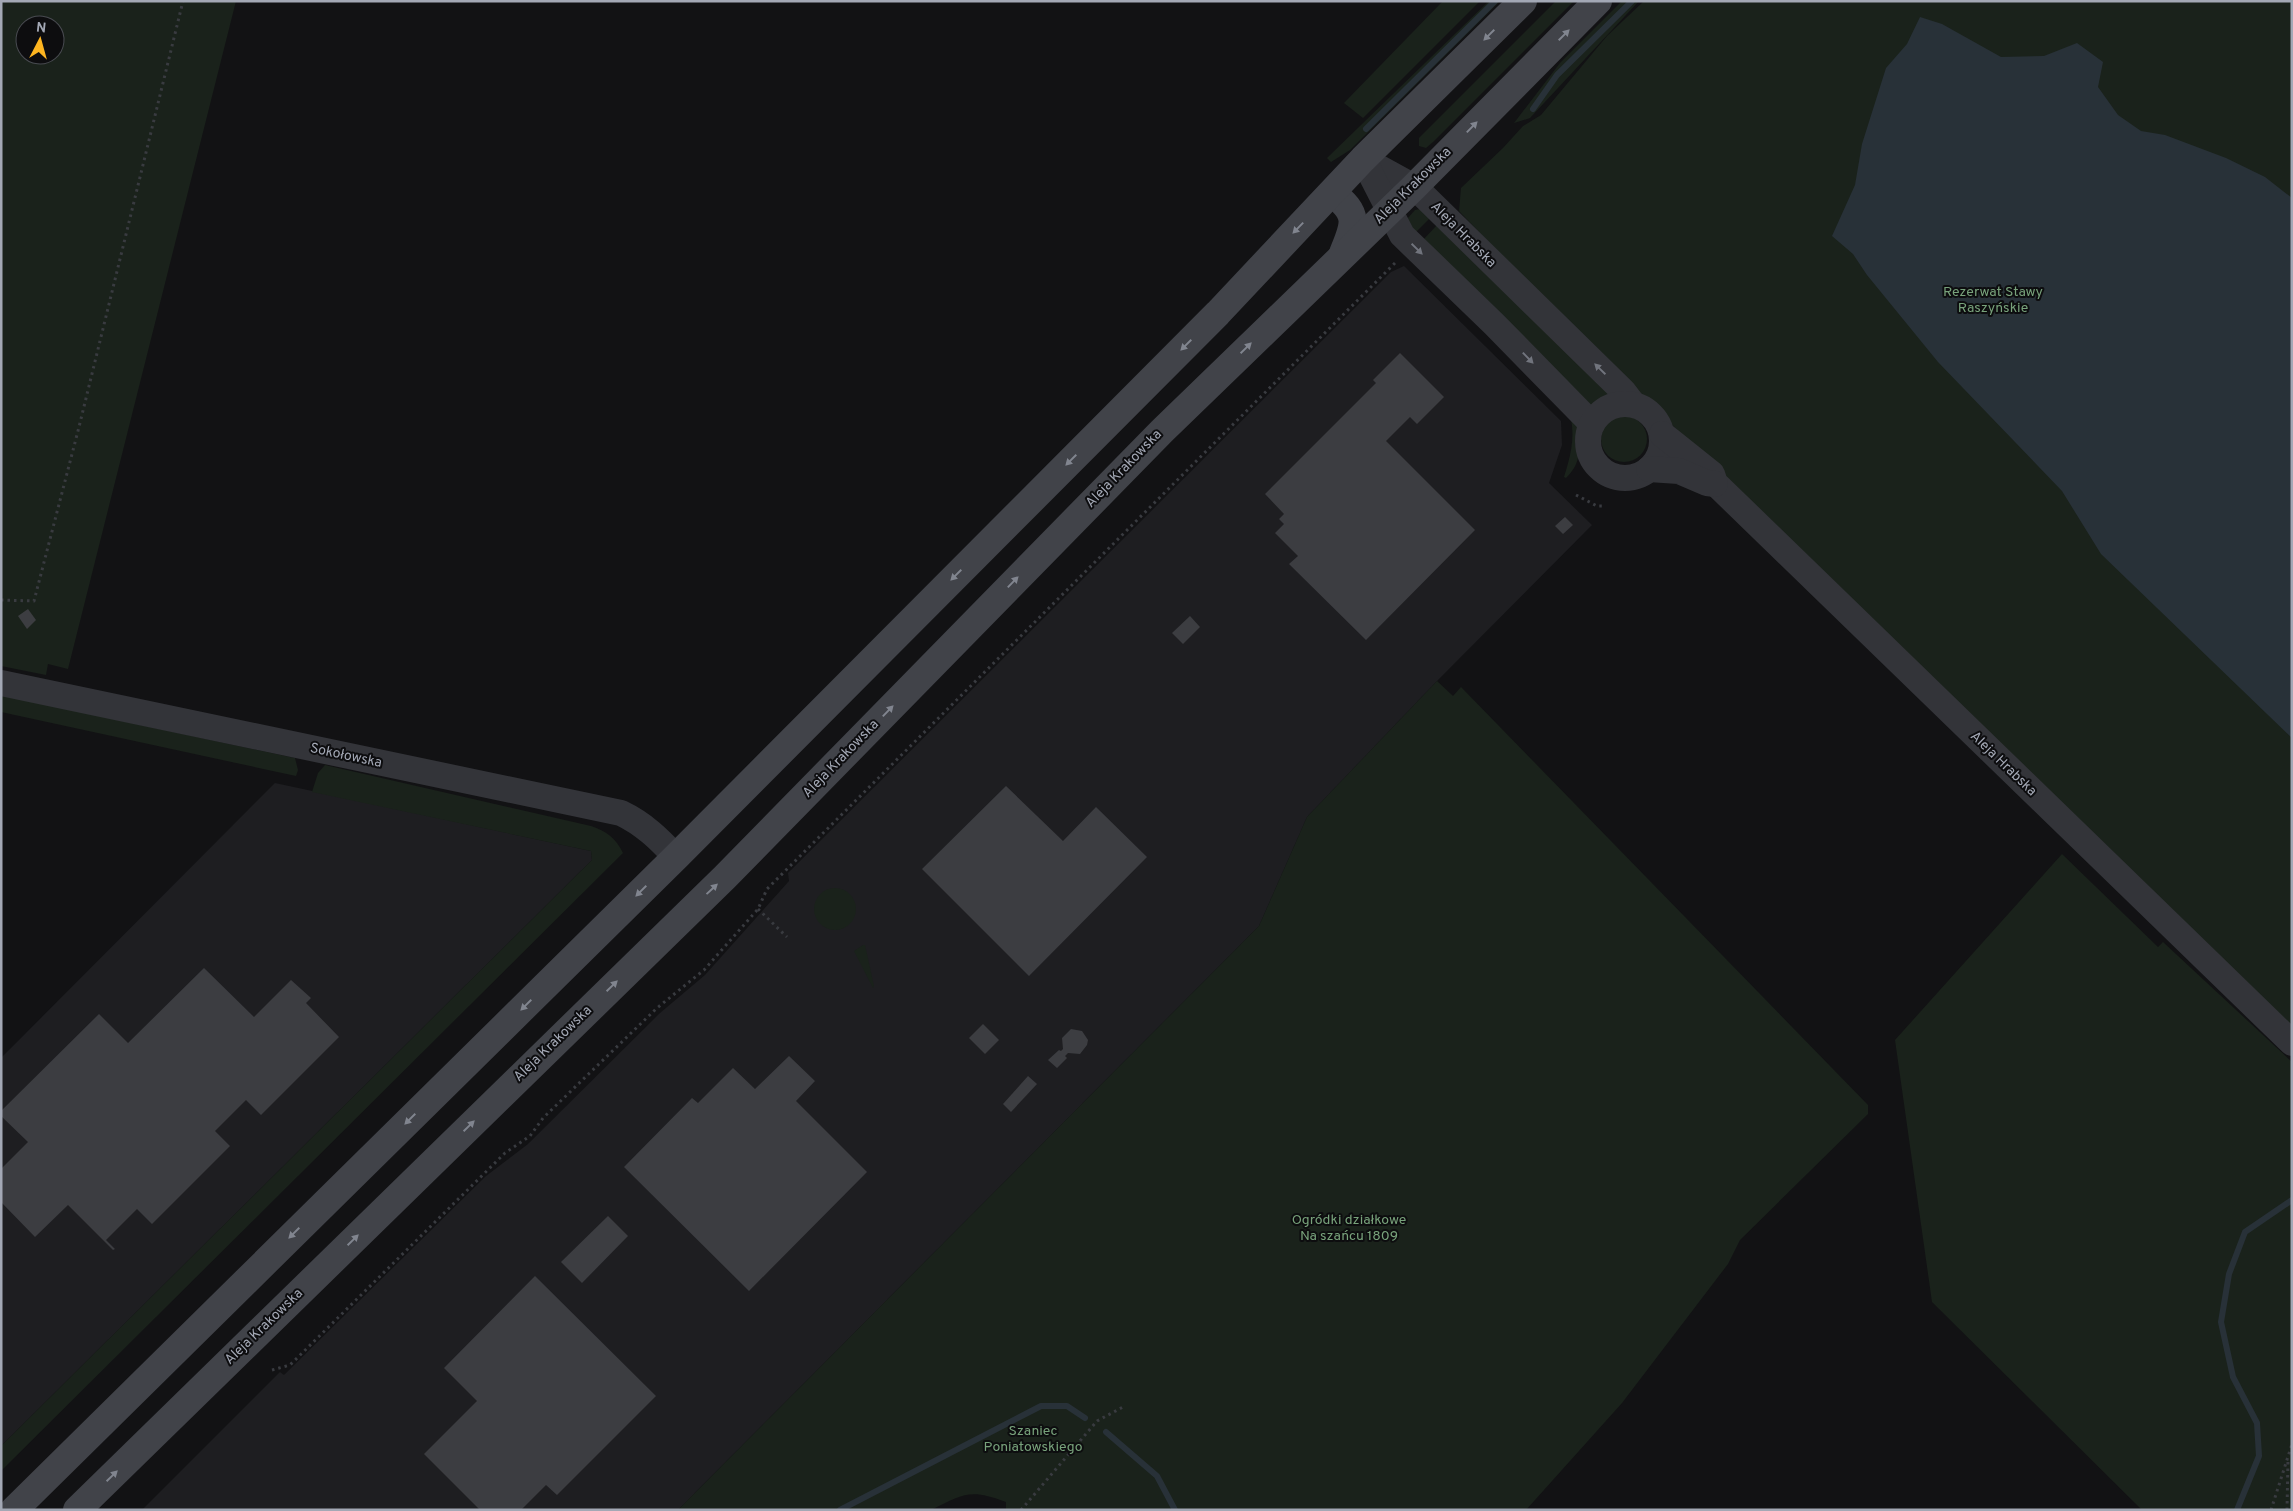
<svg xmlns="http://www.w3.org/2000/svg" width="2293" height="1511" viewBox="0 0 2293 1511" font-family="Overpass,sans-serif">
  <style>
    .built { fill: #1e1e21 }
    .green { fill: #1a221b; fill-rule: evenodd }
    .water { fill: #283138 }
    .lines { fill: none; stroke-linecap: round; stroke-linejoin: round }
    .stream { stroke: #283138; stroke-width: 6 }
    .building { fill: #3c3d41 }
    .path { stroke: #393b40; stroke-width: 3; stroke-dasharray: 2.5 4; stroke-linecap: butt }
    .tertiary { stroke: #333439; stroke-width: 26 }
    .secondary { stroke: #414349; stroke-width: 28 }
    .oneway { fill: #81858f }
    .oneway2 { fill: #71747d }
    .labels { text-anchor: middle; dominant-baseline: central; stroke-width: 4; stroke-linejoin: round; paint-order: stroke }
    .street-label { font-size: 14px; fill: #a3a8b5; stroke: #0d0d0f }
    .park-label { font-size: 14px; fill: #78a27b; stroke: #0d0d0f }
  </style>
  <rect width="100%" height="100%" fill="#121214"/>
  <g class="built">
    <polygon points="1404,266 1561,421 1562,445 1549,483 1592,525 1437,681 1307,817 1259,926 678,1510 142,1510 280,1372 284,1375 486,1176 528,1144 660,1013 705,975 789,881 788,873 1391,272"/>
    <polygon points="275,783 591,851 592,860 1,1446 1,1058"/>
  </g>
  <g class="green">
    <path d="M1,1H236L68,669L48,664L46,675L1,666ZM25,25H55V55H25Z"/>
    <polygon points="1443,1 1480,1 1363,118 1344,103"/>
    <polygon points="1489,1 1500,1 1350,150 1331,162 1327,158"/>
    <polygon points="1556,1 1574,1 1433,142 1426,148 1419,146 1419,138"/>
    <polygon points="1622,1 1639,1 1530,118 1514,123 1560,63"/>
    <polygon points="1644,1 2292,1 2292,1029 1549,305 1459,211 1461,188 1503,148 1523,126 1541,115 1607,36"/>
    <polygon points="1420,209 1431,217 1415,233 1407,219 1415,210"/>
    <polygon points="1438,224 1614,399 1592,411 1422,241"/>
    <circle cx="1624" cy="439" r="23"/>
    <path d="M1571,419L1578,426L1580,442L1575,443V446L1579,448C1579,461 1575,469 1566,478L1564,477C1570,457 1575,440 1571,419Z"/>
    <path d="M1437,681L1453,696L1461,687L1868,1105V1114L1740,1240L1728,1264L1622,1403L1526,1510H1006V1502C970,1488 963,1494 931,1510H678L1259,926L1307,817Z"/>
    <polygon points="1,695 295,758 298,770 296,776 1,712"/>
    <path d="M325,765L591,826C606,831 616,838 623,853L1,1471V1446L592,860L591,851L312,792L318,773Z"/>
    <polygon points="2062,854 2158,947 2163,942 2292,1062 2292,1510 2142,1510 1932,1302 1895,1040"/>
    <circle cx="835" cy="909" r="21"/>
    <polygon points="863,945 865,945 874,986 873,988 854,951"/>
  </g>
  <polygon class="water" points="1920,17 1942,24 2001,57 2044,56 2077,43 2103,62 2098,87 2118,115 2141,131 2165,135 2226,158 2265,177 2292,198 2292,738 2101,554 2062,491 1938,362 1867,275 1853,254 1832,236 1855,185 1862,144 1886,68 1907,44"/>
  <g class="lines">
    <g class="stream">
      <polyline points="1533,109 1557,75 1632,1"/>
      <polyline points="1366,129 1495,1"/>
      <polyline points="1106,1432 1157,1476 1175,1510"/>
      <polyline points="840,1510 1041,1406 1067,1406 1085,1418"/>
      <polyline points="2237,1510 2259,1456 2257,1423 2233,1377 2221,1322 2229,1274 2245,1232 2292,1200"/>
    </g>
  </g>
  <g class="building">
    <polygon points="1400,353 1444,397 1417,424 1410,417 1386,441 1475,530 1366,640 1289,564 1298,556 1275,533 1284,524 1279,519 1284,514 1265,494 1376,383 1373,380"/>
    <polygon points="1565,517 1573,525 1563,534 1555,526"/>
    <polygon points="28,609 36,620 27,629 18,616"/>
    <polygon points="1190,616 1200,627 1183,644 1172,633"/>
    <polygon points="1006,786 1063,841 1096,807 1147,857 1029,976 922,869"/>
    <polygon points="204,968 254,1017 291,980 311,998 306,1003 339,1037 261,1115 246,1100 215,1131 230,1146 152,1224 137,1209 106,1240 115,1249 113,1250 68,1205 35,1237 1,1202 1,1169 28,1142 1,1116 1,1111 99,1014 128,1043"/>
    <polygon points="983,1024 999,1040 985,1054 969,1038"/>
    <polygon points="1071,1029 1082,1031 1088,1040 1087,1045 1080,1054 1068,1053 1065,1056 1067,1058 1057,1068 1048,1060 1059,1050 1061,1051 1063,1049 1062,1038"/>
    <polygon points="789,1056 815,1081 796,1101 867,1172 749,1291 624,1167 692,1098 698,1103 733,1068 755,1089"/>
    <polygon points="1028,1076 1037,1084 1011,1112 1003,1104"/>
    <polygon points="608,1216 628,1236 582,1283 561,1262"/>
    <polygon points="535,1276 656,1396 557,1495 546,1485 521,1510 480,1510 424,1454 477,1401 444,1368"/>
  </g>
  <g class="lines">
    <g class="path">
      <polyline points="1576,495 1597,506 1604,506"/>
      <polyline points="1,600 34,601 79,427 183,1"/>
      <polyline points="758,909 787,937"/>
      <polyline points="272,1370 290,1365 505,1153 530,1136 543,1118 657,1008 704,970 758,909 767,889 1396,262"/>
      <polyline points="1021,1510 1097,1421 1123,1407"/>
      <polyline points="2271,1510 2292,1444"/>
      <polyline points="2287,1510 2288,1459"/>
    </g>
    <g class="tertiary">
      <polyline points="1363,159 1414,187 1424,196 1623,391 1633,404"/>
      <polyline points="1363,159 1402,235 1494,324 1592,424"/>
      <circle cx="1625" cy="441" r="37"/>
      <polyline points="1662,434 1712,474 1715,483 2292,1043"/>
      <polyline points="1649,469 1679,471 1707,483 1715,484"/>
      <path d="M1,683L621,813C644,824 659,839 676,857"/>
    </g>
    <g class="secondary">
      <path d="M1332,193C1360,214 1355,224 1343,253"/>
      <polyline points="14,1510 676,857 1218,313 1363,159 1523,1"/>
      <polyline points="77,1510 725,877 1162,431 1414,187 1598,1"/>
    </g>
  </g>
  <defs><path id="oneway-solid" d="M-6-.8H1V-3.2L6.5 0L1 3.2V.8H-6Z" transform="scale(1.25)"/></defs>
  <g class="oneway">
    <use href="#oneway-solid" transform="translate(1489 35) rotate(135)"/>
    <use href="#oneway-solid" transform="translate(1564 35) rotate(-45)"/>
    <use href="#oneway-solid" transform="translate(1472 127) rotate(-46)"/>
    <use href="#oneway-solid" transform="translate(1298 228) rotate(134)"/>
    <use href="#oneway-solid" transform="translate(1186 345) rotate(135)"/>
    <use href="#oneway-solid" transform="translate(1246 348) rotate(-44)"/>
    <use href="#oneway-solid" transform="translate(1071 460) rotate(135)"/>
    <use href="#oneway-solid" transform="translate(956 575) rotate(135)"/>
    <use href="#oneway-solid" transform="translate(1013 582) rotate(-46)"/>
    <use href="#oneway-solid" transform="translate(888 711) rotate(-46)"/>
    <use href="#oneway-solid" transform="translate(712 889) rotate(-43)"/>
    <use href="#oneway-solid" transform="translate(641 891) rotate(135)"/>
    <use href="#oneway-solid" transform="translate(612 986) rotate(-44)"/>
    <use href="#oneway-solid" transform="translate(526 1005) rotate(135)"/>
    <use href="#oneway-solid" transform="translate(410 1119) rotate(135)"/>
    <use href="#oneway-solid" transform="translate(469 1126) rotate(-44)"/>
    <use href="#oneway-solid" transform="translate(294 1233) rotate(135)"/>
    <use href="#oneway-solid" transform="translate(353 1240) rotate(-44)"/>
    <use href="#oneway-solid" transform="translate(112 1476) rotate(-44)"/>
  </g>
  <g class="oneway2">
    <use href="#oneway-solid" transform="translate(1417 249) rotate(44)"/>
    <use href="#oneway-solid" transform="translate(1528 358) rotate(46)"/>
    <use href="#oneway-solid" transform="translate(1600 369) rotate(-136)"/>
  </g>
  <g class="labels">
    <g class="street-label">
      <text transform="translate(1413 186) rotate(-45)">Aleja Krakowska</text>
      <text transform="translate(1463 235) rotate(45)">Aleja Hrabska</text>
      <text transform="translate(1124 469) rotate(-46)">Aleja Krakowska</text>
      <text transform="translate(346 756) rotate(12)">Sokołowska</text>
      <text transform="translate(841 759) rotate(-46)">Aleja Krakowska</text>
      <text transform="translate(2003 764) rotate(44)">Aleja Hrabska</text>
      <text transform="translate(553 1044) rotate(-44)">Aleja Krakowska</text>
      <text transform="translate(264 1327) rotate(-44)">Aleja Krakowska</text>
    </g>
    <g class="park-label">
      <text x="1993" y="292">Rezerwat Stawy<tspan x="1993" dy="16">Raszyńskie</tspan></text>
      <text x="1349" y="1220">Ogródki działkowe<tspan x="1349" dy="16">Na szańcu 1809</tspan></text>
      <text x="1033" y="1431">Szaniec<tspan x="1033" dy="16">Poniatowskiego</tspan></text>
    </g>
  </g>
  <rect width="2293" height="1511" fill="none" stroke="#a3a8b5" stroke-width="5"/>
  <g transform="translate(40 40) rotate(6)"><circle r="24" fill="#0d0d0f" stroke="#494b51"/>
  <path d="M0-4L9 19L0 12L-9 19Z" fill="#feb520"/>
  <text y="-8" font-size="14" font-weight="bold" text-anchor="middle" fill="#a3a8b5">N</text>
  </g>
</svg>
